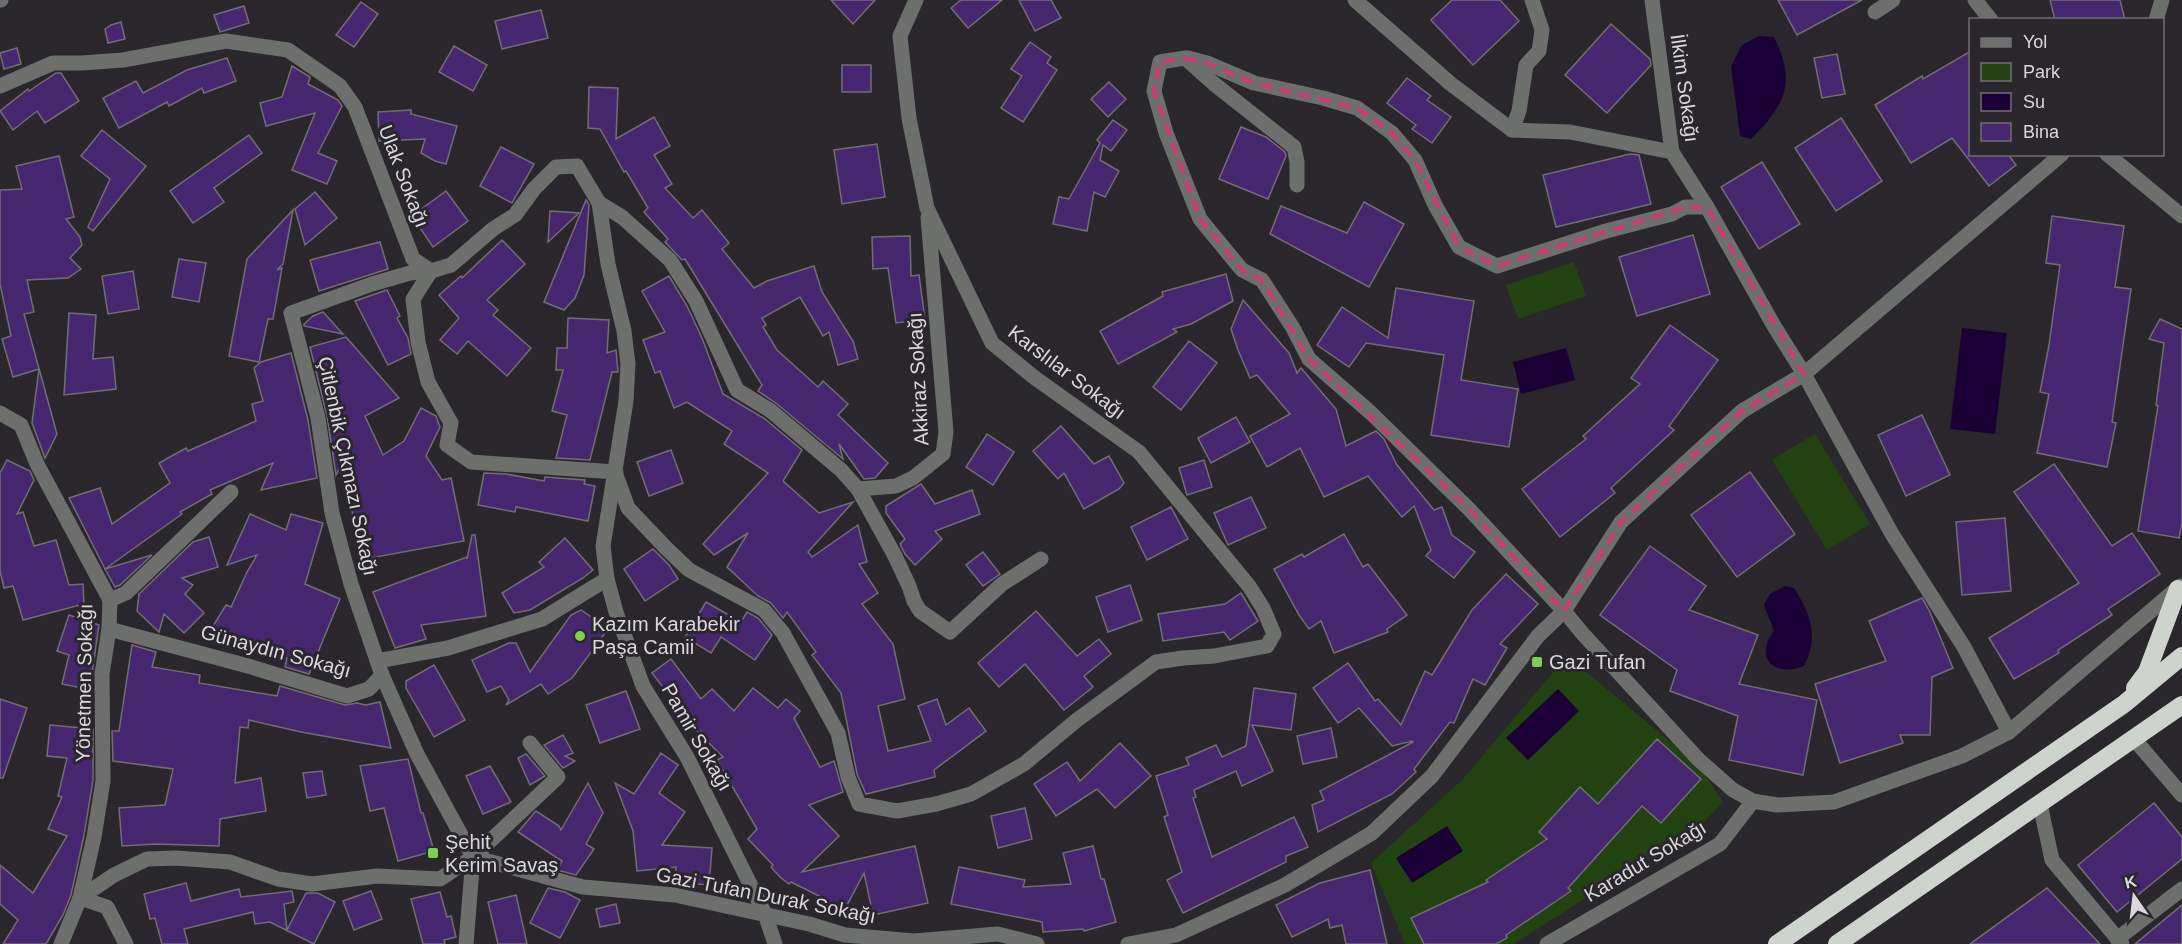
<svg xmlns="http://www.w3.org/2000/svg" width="2182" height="944" viewBox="0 0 2182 944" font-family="Helvetica,sans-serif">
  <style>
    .green { fill: #234211 }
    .water { fill: #1a0034 }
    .building { fill: #46266f; stroke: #706e74; stroke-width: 1.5 }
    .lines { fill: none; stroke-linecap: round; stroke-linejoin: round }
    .minor { stroke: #6d6f6d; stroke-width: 15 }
    .highway { stroke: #ced3cd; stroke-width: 18 }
    .marked { fill: none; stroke: #c73e75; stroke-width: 4.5; stroke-dasharray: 12 8; stroke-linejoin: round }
    .poi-dot { fill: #7fd052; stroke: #29272c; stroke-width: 2 }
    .labels { text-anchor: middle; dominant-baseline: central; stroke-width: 6; stroke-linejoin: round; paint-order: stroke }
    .street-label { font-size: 20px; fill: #dad8dc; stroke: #29272c }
    .poi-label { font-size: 20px; fill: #dad8dc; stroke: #29272c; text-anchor: start }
  </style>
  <rect width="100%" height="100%" fill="#29272c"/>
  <g class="green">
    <polygon points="1574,262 1586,296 1518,319 1506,285"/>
    <polygon points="1815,434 1870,524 1827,550 1772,460"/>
    <polygon points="1567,656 1698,765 1723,802 1693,834 1601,888 1514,944 1405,944 1371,863 1462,780"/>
  </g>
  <g class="water">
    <path d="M1759,36L1774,37C1797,83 1785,105 1751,139L1740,136L1731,66L1742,45Z"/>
    <polygon points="1962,328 2007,333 1995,434 1950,429"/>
    <polygon points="1566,348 1575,380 1521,394 1513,362"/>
    <path d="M1785,586L1794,588C1811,614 1819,637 1804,666C1775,678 1753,658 1774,631L1764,605L1770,594Z"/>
    <polygon points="1558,689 1579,711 1528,760 1506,738"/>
    <polygon points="1447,826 1463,851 1412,883 1396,858"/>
  </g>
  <g class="building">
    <polygon points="831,0 875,0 853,24"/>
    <polygon points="961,0 1002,0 968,28 951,8"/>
    <polygon points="1019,0 1051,0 1061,18 1035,31"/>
    <polygon points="1452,0 1500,0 1519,21 1473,65 1431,20"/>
    <polygon points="1778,0 1862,0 1797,35"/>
    <polygon points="2050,0 2120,0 2125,20 2055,20"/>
    <polygon points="361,2 378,14 354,47 336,35"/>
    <polygon points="244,6 249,23 220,32 214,15"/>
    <polygon points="541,10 548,38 502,49 495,21"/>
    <polygon points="121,22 125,39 108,43 105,29 111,25"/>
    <polygon points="1611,24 1650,59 1651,65 1607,113 1565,75"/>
    <polygon points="1030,42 1051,57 1047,63 1057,70 1023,122 1001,108 1022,76 1011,69"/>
    <polygon points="454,46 487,65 473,91 439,72"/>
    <polygon points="17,48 21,64 4,69 0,53"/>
    <polygon points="1971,51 1971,154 2008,154 2016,165 1989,186 1952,138 1911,163 1875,105 1922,76 1923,79"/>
    <polygon points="1837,54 1845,94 1822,98 1814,58"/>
    <polygon points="227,58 236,81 204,93 202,88 169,106 167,102 119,128 103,98 136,81 143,93 187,70"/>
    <rect x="842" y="65" width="29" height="27"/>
    <polygon points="292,66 310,77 308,84 338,100 342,106 318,153 337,161 327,184 292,170 315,113 266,126 260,103 282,97"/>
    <polygon points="56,73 61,73 79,101 45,123 37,111 13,130 0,111 28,89 29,91"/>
    <polygon points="1407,78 1431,96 1427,100 1451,117 1432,143 1412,129 1416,125 1387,103"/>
    <polygon points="1109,82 1126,99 1108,117 1091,99"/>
    <polygon points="589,87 618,88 616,139 654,117 670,146 654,155 672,184 665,188 693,218 702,210 729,243 722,249 754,288 767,281 814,266 822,292 853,341 858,359 838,365 829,332 823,336 800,297 762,318 766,325 763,327 777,350 818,387 823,381 848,404 838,415 888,463 875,478 864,479 839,444 843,459 777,404 758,391 762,385 685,259 682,260 665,242 668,239 644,212 648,208 626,171 624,172 600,129 588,128"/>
    <polygon points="411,110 411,114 457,126 446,164 435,161 421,153 425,139 379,141 378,112"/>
    <polygon points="1841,118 1882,181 1836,211 1795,148"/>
    <polygon points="1113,120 1127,130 1111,151 1103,145 1100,160 1119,171 1105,197 1094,192 1087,231 1053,224 1059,197 1069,199 1100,143 1097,140"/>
    <polygon points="1241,127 1266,137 1285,152 1286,156 1268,199 1219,179"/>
    <polygon points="102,130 146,166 93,231 88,227 110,179 81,156"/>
    <polygon points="249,135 262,153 214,188 224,202 193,223 170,191"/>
    <polygon points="877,144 885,197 842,204 834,150"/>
    <polygon points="501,147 534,164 512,203 480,186"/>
    <polygon points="1630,154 1639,155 1651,204 1556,227 1543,175"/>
    <polygon points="59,156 74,217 66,219 80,237 82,245 70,258 81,269 68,278 27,280 34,312 24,314 57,434 45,458 32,423 39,369 13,377 2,339 11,336 0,284 0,190 22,189 16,166"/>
    <polygon points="1762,162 1800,224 1759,249 1721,187"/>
    <polygon points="446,191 468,221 433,247 412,216"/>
    <polygon points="315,192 337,218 305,245 295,209"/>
    <polygon points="586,200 589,205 584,275 575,298 564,310 544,302"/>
    <polygon points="1364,202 1404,224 1369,287 1270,234 1281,206 1347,233"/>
    <polygon points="293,210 283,264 277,270 282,268 273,319 268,319 259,362 229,356 247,259"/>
    <polygon points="550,211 579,213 548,242"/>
    <polygon points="2052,216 2124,226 2115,287 2131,289 2112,422 2116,423 2107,467 2037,453 2049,394 2040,392 2049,345 2060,265 2046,263"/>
    <polygon points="1693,235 1710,294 1637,316 1619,257"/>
    <polygon points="910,236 911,276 919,275 925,319 896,323 888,268 873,269 872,237"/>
    <polygon points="502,240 525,264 487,300 498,310 493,315 531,348 507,376 468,341 457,354 440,340 459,318 439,295 461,276 462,278"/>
    <polygon points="380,242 388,269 319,291 310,260"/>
    <polygon points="179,259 206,263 199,302 172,297"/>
    <polygon points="133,271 139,309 108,314 102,276"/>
    <polygon points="1226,274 1233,301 1191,324 1173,329 1177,332 1118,364 1100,331 1163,296 1162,292"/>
    <polygon points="669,276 687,306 702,338 723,394 765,419 802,450 783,481 819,513 853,502 808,552 812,557 858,525 867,562 859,564 878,593 862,604 893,644 905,699 878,706 888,751 931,741 918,706 937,699 946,725 969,708 986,731 934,770 935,777 866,794 857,774 841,693 812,655 816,652 787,612 783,618 771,603 758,596 727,567 748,533 714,555 703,544 768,473 724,444 732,431 687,402 674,408 660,371 655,373 643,340 665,332 642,291"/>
    <polygon points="1396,288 1474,301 1461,380 1518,389 1509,447 1431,435 1444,355 1366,343 1349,367 1317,345 1342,307 1388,338"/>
    <polygon points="387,290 400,316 397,318 408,338 411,354 388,365 355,301"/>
    <polygon points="1243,300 1289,353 1297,373 1301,368 1336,409 1346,446 1376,431 1384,439 1397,465 1434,510 1442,507 1452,535 1475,552 1454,578 1426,556 1431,550 1414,506 1402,517 1368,476 1324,497 1300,448 1267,467 1250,436 1290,414 1257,375 1250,378 1238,350 1231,329"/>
    <polygon points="323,312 343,334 304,326 304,324 313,316"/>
    <polygon points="69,313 96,315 93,359 113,357 116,389 64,395"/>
    <polygon points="568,318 609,320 607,353 616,350 618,372 612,372 590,460 556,458 567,415 552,411 563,370 556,370 557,348 567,348"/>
    <polygon points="2160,319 2182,329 2182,523 2179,538 2138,531 2158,406 2156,405 2164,343 2149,339"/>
    <polygon points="1670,325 1718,360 1669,426 1674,430 1611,488 1615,493 1560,537 1522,489 1586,439 1583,436 1640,384 1631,378"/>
    <polygon points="346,337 399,398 365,416 383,455 404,441 421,408 436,416 440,427 426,456 442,480 451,478 464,541 365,559 358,518 354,518 339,469 336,475 327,416 310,347"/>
    <polygon points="1189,341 1217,363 1181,410 1153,387"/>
    <polygon points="291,353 308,420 317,478 261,490 273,463 210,490 212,494 180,512 182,514 105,569 69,498 100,488 112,524 170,483 159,463 186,448 188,451 256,421 252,404 263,401 254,368 261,362"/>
    <polygon points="1922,415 1950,475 1906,496 1878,435"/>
    <polygon points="1236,417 1250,442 1211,463 1198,438"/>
    <polygon points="1061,426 1094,464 1109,456 1124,483 1119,489 1084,509 1064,473 1058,479 1033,451"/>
    <polygon points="987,434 1014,452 993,485 966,467"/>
    <polygon points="671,450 683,483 649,496 637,462"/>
    <polygon points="7,460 30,471 34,480 17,514 23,512 34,546 56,540 69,585 83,584 84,604 23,620 13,586 4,588 0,571 0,473"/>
    <polygon points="1204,460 1212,487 1187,495 1179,468"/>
    <polygon points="2054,464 2112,546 2132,533 2160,574 2108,609 2112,615 2058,650 2059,653 2014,679 1989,638 2079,583 2014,492"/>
    <polygon points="1750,472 1795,534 1737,577 1691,515"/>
    <polygon points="484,473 506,474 544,481 545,477 585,480 584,484 595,486 588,521 516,507 515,512 478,505"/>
    <polygon points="921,484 935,504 972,490 980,514 935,531 942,539 915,565 905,554 900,544 905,539 886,513 886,506"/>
    <polygon points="1251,497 1266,528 1228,545 1214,513"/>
    <polygon points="1171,507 1188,539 1147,560 1131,527"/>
    <polygon points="250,514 286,530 291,514 323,523 305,584 340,599 309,674 285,667 287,658 242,637 236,647 210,631 226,605 231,607 247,572 257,555 227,565"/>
    <polygon points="2005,518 2011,591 1962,595 1956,522"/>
    <polygon points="1344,534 1363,567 1368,564 1407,615 1387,629 1388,632 1334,653 1321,621 1309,629 1299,615 1274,569 1302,554 1304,557"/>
    <polygon points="472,535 475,535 486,616 421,625 426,639 395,648 373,592 467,557 467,559"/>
    <polygon points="209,537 218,567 182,578 193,585 185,594 204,613 184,633 164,614 159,632 137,611 139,594 193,542"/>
    <polygon points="565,538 593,570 583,578 530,610 514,613 502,593 544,567 539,562"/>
    <polygon points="1650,546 1706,586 1689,610 1758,635 1739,684 1817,700 1803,775 1729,760 1738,716 1670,691 1677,670 1600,615"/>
    <polygon points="653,549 669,565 678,579 645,601 624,569"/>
    <polygon points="983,552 1000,574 983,586 966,565"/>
    <polygon points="152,555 120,585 115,587 105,569"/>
    <polygon points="1506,574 1538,604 1500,644 1507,648 1485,685 1473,679 1454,723 1450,722 1414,769 1416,772 1392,794 1318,832 1312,805 1324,800 1320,791 1413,742 1412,741 1392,746 1359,708 1338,723 1313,688 1348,663 1375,701 1378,699 1401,725 1425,671 1432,675 1472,610"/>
    <polygon points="1130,585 1142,620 1108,632 1096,597"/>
    <polygon points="1241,593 1258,621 1230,640 1224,632 1163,641 1158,614 1225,604"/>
    <polygon points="1922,598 1929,610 1953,668 1932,677 1930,735 1900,735 1903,743 1840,763 1815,684 1886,661 1869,621"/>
    <polygon points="706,602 741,622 747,612 758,618 772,635 755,660 721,637 711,653 685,637"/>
    <polygon points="581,610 603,625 605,633 572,678 548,694 541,684 506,705 509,700 501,686 487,692 472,660 509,643 516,643 530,672 571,615"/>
    <polygon points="1036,611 1077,656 1099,639 1111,654 1084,676 1093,687 1064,710 1025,664 999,687 978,663"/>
    <polygon points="69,615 99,625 92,673 92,690 62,684 69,655 57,651"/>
    <polygon points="132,645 156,652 152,667 200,675 199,683 277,696 280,686 345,705 357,703 366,705 380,702 391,748 301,732 249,720 248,728 240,727 235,783 261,778 266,811 220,819 219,846 156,844 122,846 119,808 165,805 173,769 113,761 112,731 119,731"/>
    <polygon points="671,659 701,699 712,689 734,711 753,688 778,708 786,699 800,711 794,718 820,767 834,761 843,792 809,805 839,836 802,872 915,846 928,903 873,915 864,873 845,909 791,882 789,884 780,877 771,867 773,865 748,839 757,829 717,760 723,757 705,739 701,731 699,733 683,717 688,711 683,713 652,673"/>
    <polygon points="434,665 465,720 434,737 406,688 406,681"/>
    <polygon points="1254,688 1296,694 1291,730 1252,725 1273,771 1242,786 1236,771 1194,790 1196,797 1193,798 1212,857 1294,817 1308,847 1286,856 1286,862 1183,913 1167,880 1182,872 1164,817 1168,815 1156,776 1189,765 1186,758 1216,745 1222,757 1246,746"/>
    <polygon points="626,691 640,729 600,743 586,705"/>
    <polygon points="0,699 27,708 3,778 0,778"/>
    <polygon points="50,725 93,729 93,780 84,835 71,895 63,915 46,944 3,944 18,920 0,904 0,865 33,893 67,836 48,829 62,797 58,796 67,758 47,756"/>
    <polygon points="1331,728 1337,757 1303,764 1297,736"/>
    <polygon points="563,735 573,753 565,756 575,761 563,768 544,745"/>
    <polygon points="1657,739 1701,779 1661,823 1642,806 1568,888 1571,891 1506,935 1507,938 1496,944 1424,944 1411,918 1488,882 1486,880 1547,839 1539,832 1580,787 1598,804"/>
    <polygon points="1120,743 1151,776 1115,808 1097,789 1056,816 1034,784 1067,762 1080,781"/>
    <polygon points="661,753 678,765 659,793 685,812 662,845 712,848 709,885 675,882 676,867 637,871 633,831 615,783 634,794"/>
    <polygon points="526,754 545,776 530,785 518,758"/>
    <polygon points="408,759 421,813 423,813 434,851 398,861 384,808 370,811 360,766"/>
    <polygon points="490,766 511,802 483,814 466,776"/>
    <polygon points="322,771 326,795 307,798 303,773"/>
    <polygon points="588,783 603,813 586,844 594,849 576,875 557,870 562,861 518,832 536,811 559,826 561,830"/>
    <polygon points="2154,803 2182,837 2182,859 2117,912 2078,865"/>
    <polygon points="1025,808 1032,839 998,848 991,816"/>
    <polygon points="1093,846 1101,879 1104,879 1116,922 1084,931 1083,929 1043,932 1042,922 951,904 959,867 1025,880 1023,887 1071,884 1063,853"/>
    <polygon points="1370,870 1387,944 1346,944 1342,925 1330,928 1328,919 1292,937 1276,905 1320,883"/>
    <polygon points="186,883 191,901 239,889 241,897 292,891 294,902 284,904 287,930 306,893 318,893 335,902 314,944 270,922 255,924 253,912 184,929 188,944 162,944 155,918 150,919 144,894"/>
    <polygon points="548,888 565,892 580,900 560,938 530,923"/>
    <polygon points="2047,888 2100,944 1970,944"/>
    <polygon points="371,891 382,919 354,930 343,901"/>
    <polygon points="440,892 447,917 451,916 456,937 444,940 445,944 423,944 411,899"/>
    <polygon points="516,895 527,944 498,944 488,902"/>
    <polygon points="616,904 620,923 600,927 596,909"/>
    <polygon points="2182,905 2182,944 2135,944"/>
  </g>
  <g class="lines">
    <g class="minor">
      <polyline points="0,0 1,0"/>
      <polyline points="1355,0 1451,84 1512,130 1570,132 1672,152"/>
      <polyline points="1652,0 1672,152 1707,207"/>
      <polyline points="1975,0 1991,20"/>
      <polyline points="1875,12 1893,0"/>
      <polyline points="2156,20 2162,0"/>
      <polyline points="1188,58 1207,63 1254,83 1323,98 1357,108 1392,133 1415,160 1435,205 1459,247 1497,266 1606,231 1672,214 1685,207 1707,207 1774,326 1804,374 1892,534 1964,647 2009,732"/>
      <polyline points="0,86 53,63 82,63 123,60 226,41 288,50 340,86 355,107 413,259 431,271 413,299 418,342 428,382 451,423 447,445 471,462 616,472"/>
      <polyline points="1512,130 1519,111 1526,65 1539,51 1542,30 1532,0"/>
      <polyline points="2107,154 2182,216"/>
      <polyline points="1297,185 1297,162 1294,147 1213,83 1185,58 1160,62 1154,91 1166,133 1200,219 1242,270 1262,280 1293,328 1309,359 1371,413 1468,508 1564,611 1583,634 1699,760 1733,790 1753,801 1777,805 1834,802 1962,756 2009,732 2180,586"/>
      <polyline points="599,203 622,217 670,260 696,301 737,390 771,411 841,470 858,489 896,486 913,478 943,454 946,432 928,217"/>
      <polyline points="0,413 21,425 37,464 110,600 109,629 102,674 103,781 94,837 80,898 61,944"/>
      <polyline points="616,475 628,508 666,548 689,570 764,610 783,633 838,733 848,777 859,804 897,811 936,804 971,794 1024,764 1077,720 1156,662 1183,658 1214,656 1267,646 1274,634 1263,608 1249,586 1139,452 1035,378 992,343 927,208 909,118 900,36 916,0"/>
      <polyline points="858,489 895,556 909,586 914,601 920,611 950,632 1002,584 1041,559"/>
      <polyline points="110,600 126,593 231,492"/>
      <polyline points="109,629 248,666 347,696 369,689 382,675 351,584 332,513 318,418 291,313 372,284 410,273 431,271 451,265 493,229 515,215 534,189 556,167 577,166 599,203 608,264 624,331 628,364 626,401 603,546 607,579 616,612 643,686 687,757 765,914 775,944"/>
      <polyline points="377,661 448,648 542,619 607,579"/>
      <polyline points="382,675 417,754 473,857 466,944"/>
      <polyline points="2134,739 2182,795"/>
      <polyline points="2040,804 2052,860 2122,944"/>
      <polyline points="473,857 583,887 675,895 809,924 845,935 914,941 998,934 1037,944"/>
      <polyline points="80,898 114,875 147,859 176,858 230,862 278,879 312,884 377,876 440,879 473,857 558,777 530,743"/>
      <polyline points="80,898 107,907 126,944"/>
      <polyline points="2117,939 2182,889"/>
      <polyline points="1128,944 1176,935 1285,885 1372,833 1432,776 1538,636 1564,611 1621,522 1742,411 1804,374 2062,154"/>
      <polyline points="1547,944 1720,844 1753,801"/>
    </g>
    <g class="highway">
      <polyline points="2135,688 2147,672 2178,589 2182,592"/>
      <polyline points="1777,944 2124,704 2182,656"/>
      <polyline points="1837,944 2182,705"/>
    </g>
  </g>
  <path class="marked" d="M1185,58L1207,63L1254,83L1357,108L1392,133L1415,160L1459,247L1497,266L1685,207H1707L1804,374L1742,411L1621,522L1564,611L1468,508L1309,359L1262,280L1242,270L1200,219L1154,91L1160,62Z"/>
  <g class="poi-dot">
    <circle cx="580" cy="636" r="6"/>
    <rect x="1531" y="656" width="12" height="12" rx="3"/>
    <rect x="427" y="847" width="12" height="12" rx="3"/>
  </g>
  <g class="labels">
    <g class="street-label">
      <text transform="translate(1685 88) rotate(82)">İlkim Sokağı</text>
      <text transform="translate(404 176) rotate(69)">Ulak Sokağı</text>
      <text transform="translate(1067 372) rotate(37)">Karslılar Sokağı</text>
      <text transform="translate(918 379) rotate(-93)">Akkiraz Sokağı</text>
      <text transform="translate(348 466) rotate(78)">Çitlenbik Çıkmazı Sokağı</text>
      <text transform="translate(276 651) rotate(15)">Günaydın Sokağı</text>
      <text transform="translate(84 683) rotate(-89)">Yönetmen Sokağı</text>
      <text transform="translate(697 737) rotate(60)">Pamir Sokağı</text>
      <text transform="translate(1645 861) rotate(-31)">Karadut Sokağı</text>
      <text transform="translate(766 895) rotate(11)">Gazi Tufan Durak Sokağı</text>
    </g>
    <g class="poi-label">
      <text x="592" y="624">Kazım Karabekir<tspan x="592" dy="23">Paşa Camii</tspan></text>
      <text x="1549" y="662">Gazi Tufan</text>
      <text x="445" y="842">Şehit<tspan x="445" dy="23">Kerim Savaş</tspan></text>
    </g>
  </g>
  <rect x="1969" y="18" width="195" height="138" fill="#29272c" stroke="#706e72" stroke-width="1.5"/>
  <rect x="1981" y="38" width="30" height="9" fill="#6d6f6d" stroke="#706e72" stroke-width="1.5"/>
  <text x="2023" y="48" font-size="18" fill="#dad8dc">Yol</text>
  <rect x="1981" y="63" width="30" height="18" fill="#234211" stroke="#706e72" stroke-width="1.5"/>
  <text x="2023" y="78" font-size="18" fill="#dad8dc">Park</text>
  <rect x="1981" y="93" width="30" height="18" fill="#1a0034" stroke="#706e72" stroke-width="1.5"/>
  <text x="2023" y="108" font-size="18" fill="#dad8dc">Su</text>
  <rect x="1981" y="123" width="30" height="18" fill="#46266f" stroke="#706e72" stroke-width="1.5"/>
  <text x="2023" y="138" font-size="18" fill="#dad8dc">Bina</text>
  <g transform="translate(2134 896) rotate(346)" stroke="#29272c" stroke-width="4.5" paint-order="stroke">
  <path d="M0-4.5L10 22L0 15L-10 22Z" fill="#dad8dc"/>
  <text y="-9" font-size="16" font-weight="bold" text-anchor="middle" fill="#dad8dc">K</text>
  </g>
</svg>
